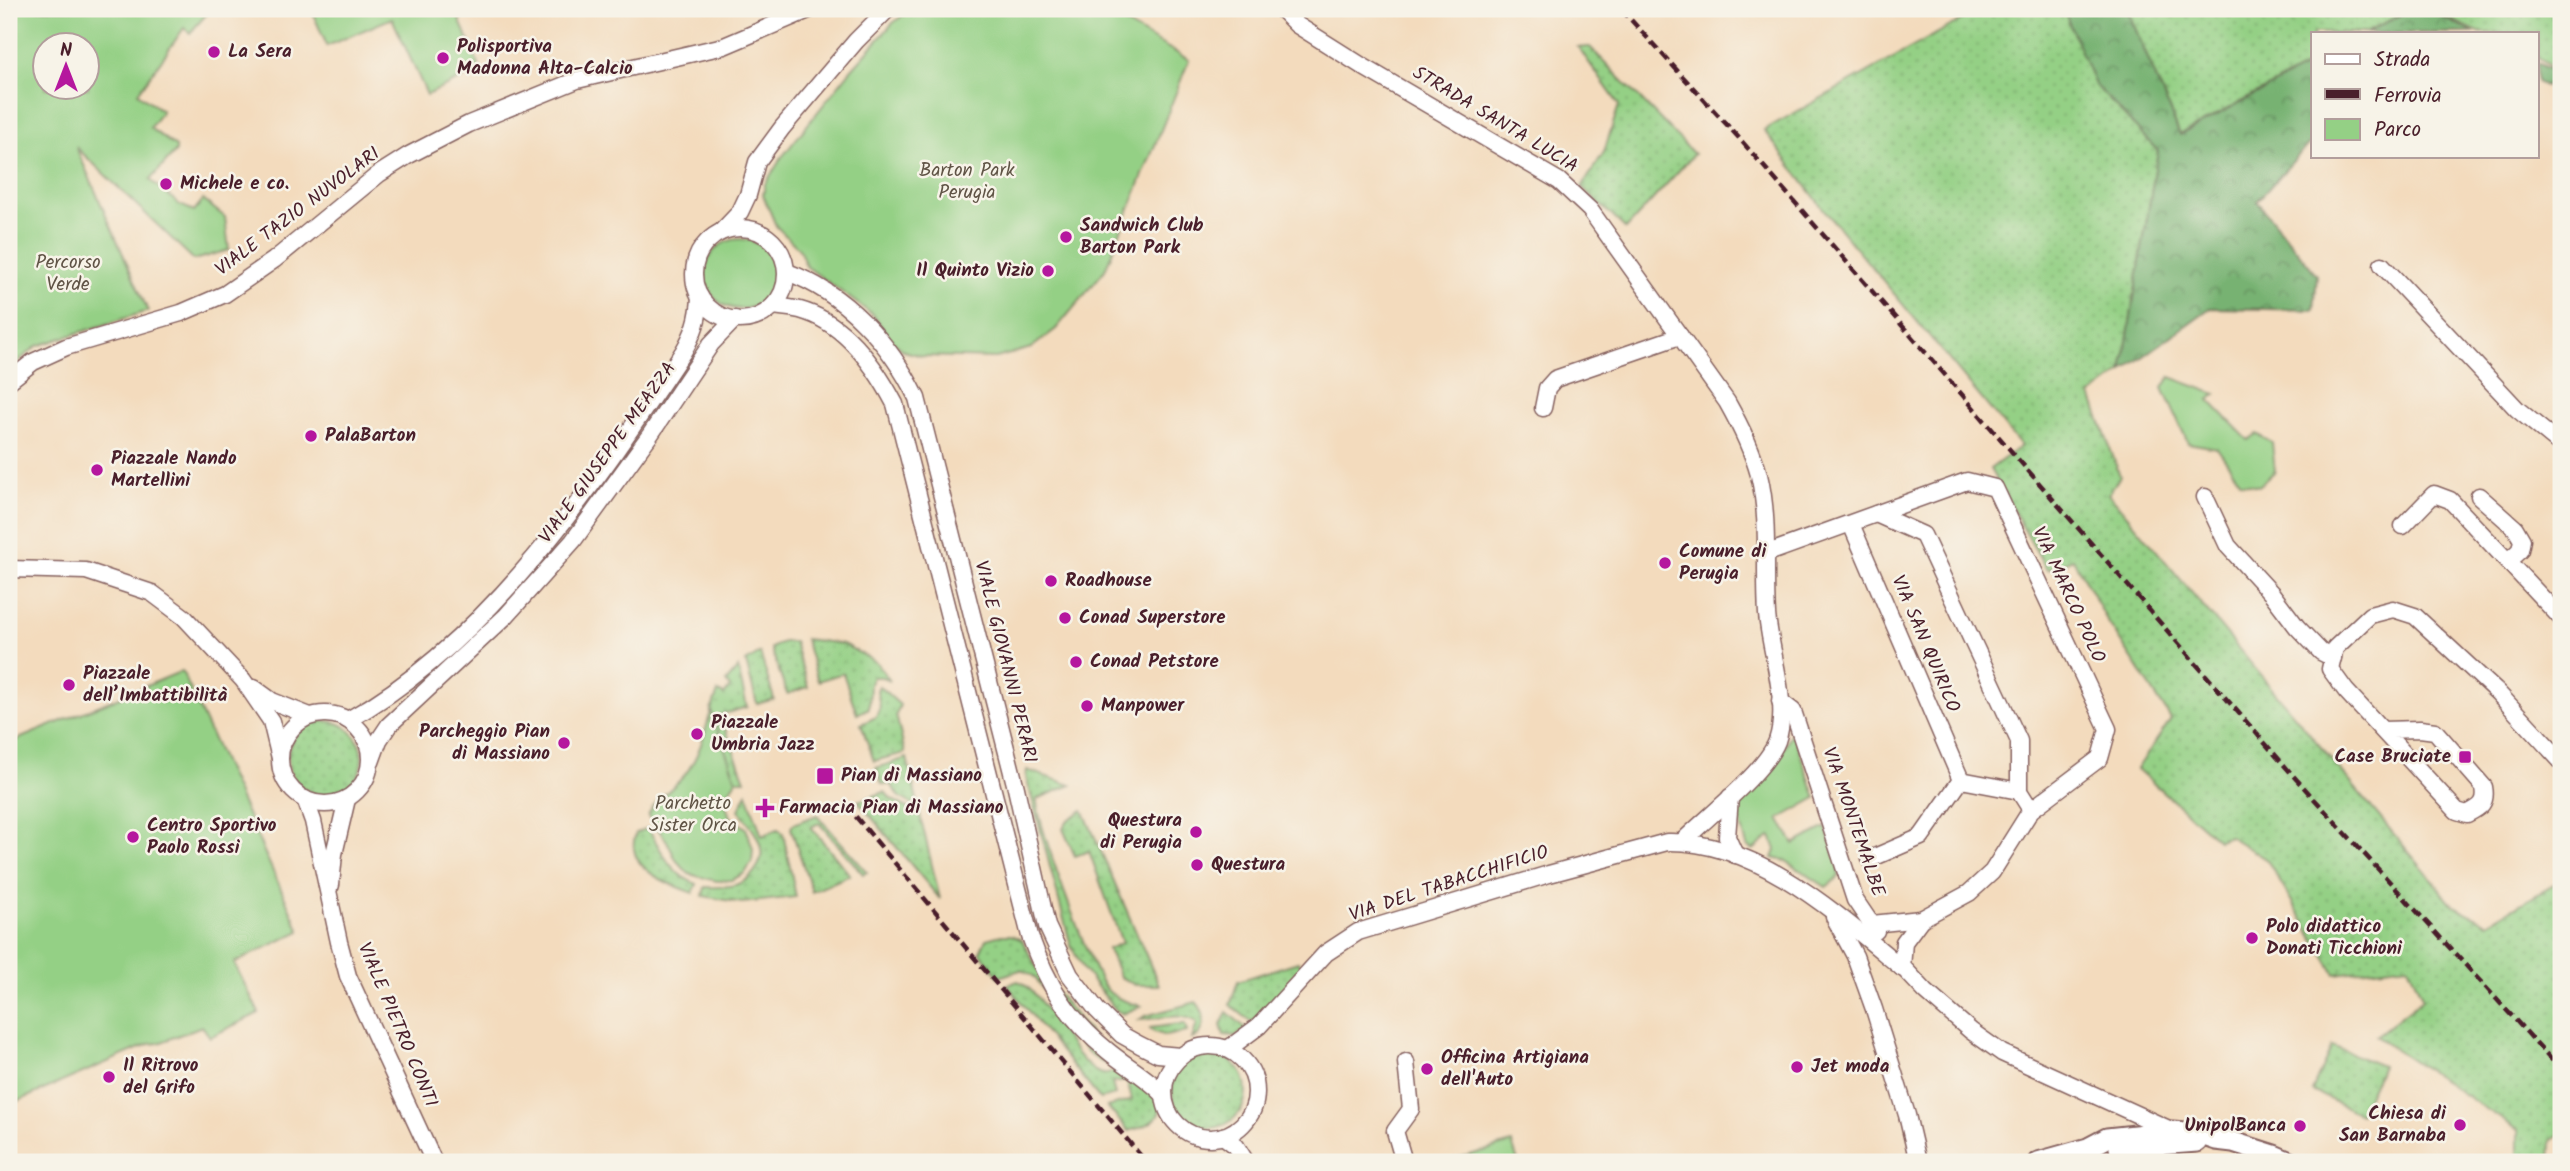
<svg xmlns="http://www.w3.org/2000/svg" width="2570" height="1171" viewBox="0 0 2570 1171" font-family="Kalam,sans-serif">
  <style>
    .grass { fill: url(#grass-dots); stroke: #6f7858; stroke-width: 2 }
    .forest { fill: url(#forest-crowns); stroke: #60684e; stroke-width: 2 }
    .green { fill: #94d085; stroke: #6f7858; stroke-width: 2; fill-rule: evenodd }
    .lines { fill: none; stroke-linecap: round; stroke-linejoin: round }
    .minor-casing { stroke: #85615e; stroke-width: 19 }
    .major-casing { stroke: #85615e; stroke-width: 23 }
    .minor { stroke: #fff; stroke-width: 16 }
    .major { stroke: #fff; stroke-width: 19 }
    .rail { stroke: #4a1f2b; stroke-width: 4.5; stroke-dasharray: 10 5; stroke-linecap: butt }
    .poi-dot { fill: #b5179e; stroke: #f7f3e8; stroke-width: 2.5 }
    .labels { text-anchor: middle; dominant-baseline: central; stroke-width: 5; stroke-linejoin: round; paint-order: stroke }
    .poi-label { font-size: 19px; font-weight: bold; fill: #4a1f2b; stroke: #f7f3e8; text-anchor: start }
    .street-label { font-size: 19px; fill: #4a1f2b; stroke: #f7f3e8 }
    .park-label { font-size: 19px; fill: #605446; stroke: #f7f3e8 }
  </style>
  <defs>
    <pattern id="grass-dots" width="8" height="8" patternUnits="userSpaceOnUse" patternTransform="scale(1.75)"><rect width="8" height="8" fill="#94d085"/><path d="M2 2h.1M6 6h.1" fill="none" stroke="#81b273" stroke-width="1.8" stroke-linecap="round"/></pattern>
    <pattern id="forest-crowns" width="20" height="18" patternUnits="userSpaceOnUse" patternTransform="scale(1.75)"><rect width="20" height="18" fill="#77b272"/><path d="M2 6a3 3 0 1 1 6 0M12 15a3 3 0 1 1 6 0" fill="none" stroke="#64905e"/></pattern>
  </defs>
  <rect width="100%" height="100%" fill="#f7f3e8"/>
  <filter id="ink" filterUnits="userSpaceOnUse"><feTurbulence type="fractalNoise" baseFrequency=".0143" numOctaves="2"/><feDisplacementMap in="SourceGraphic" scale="14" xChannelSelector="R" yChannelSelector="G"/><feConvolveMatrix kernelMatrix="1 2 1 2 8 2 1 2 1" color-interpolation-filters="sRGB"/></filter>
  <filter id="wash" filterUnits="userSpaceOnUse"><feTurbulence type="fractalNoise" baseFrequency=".00686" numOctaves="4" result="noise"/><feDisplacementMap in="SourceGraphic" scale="28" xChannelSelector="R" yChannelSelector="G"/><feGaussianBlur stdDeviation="1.57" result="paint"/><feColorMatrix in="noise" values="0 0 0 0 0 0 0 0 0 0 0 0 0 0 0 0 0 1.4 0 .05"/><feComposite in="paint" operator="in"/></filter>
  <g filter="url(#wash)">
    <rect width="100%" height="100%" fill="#f3dbbd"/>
    <g class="grass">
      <polygon points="1981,9 2064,9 2095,85 2158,151 2122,372 2091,395 2120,476 2109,494 2454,906 2487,923 2561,881 2561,1135 2551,1141 2550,1162 2518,1162 2518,1130 2376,1036 2423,999 2408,965 2335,974 2267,860 2229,836 2218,840 2137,769 2171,719 2108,622 2073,559 2047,570 1990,469 2021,446 1825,211 1764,130"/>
      <polygon points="2127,9 2411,9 2366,33 2313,33 2313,63 2180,135"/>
      <polygon points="2426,9 2561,9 2561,73 2537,58 2537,33 2481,33"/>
      <polygon points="1578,47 1590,47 1694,154 1626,229 1582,187 1604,152 1619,105"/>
      <polygon points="805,639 843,644 876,662 890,681 882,677 873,677 870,684 869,708 857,714 843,673 818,681"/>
      <polygon points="783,642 794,642 808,687 787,694 771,648"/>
      <polygon points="760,653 774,699 757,704 746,662"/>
      <polygon points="738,668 747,707 720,715 745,780 736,780 711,711 718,692 724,695 730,687 726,682"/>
      <polygon points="879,686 900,705 896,715 905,753 874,761 861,724 876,717 880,707 877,690"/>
      <circle cx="325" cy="758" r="37"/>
      <polygon points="907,758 919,808 898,796 892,785 882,784 876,768"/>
      <path d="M1027,770L1071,785L1037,799C1035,819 1090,966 1104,986C1112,998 1127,1002 1141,1006L1123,1014L1116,1010L1083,969L1071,946L1026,776Z"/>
      <polygon points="885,792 891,799 920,815 940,899 858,801"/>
      <path d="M747,793L762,836L778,829L783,833L796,897L742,903L703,896L705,887C727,888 747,887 758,866C761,861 762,855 761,849C759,835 747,822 739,810Z"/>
      <polygon points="1083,810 1159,985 1135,985 1120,977 1108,949 1122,943 1089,851 1075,856 1063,829 1067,821"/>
      <polygon points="817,815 867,872 863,874 819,823 811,827 850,875 812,892 791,828 793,824"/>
      <path d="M648,828C661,850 671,876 697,884L693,893C668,884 623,868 636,833Z"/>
      <path d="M1001,935H1011L1022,940L1037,968L1111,1059L1109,1064C1081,1062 1052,996 1034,977C1031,973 1025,972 1020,970L999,977L980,952L986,939Z"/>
      <polygon points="1298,962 1302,967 1302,973 1253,1023 1230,1005 1238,981"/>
      <path d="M1018,981C1047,992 1078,1078 1107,1074C1112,1073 1118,1069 1122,1067C1149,1089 1188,1115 1129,1131L1107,1107L1132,1100L1127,1081L1112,1083L1115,1095L1100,1099L1007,985Z"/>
      <path d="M1196,1002C1207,1013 1207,1033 1192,1039L1197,1023C1184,1011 1156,1019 1139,1020L1145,1016Z"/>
      <polygon points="1227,1012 1248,1030 1235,1036 1224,1035 1221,1025"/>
      <polygon points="1178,1024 1185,1024 1187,1032 1165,1036 1152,1031 1150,1028"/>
      <polygon points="2332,1046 2382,1066 2360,1114 2312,1091"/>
      <circle cx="1209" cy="1091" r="37"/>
    </g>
    <g class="forest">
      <polygon points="2063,9 2127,9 2180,135 2313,63 2313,139 2257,201 2317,275 2314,310 2210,308 2122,372 2158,151 2095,85"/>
      <polygon points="2411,9 2425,9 2475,33 2366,33"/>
      <polygon points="2537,63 2561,75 2561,94 2537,82"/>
    </g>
    <g class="green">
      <path d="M9,9H211L190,33L184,28L138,93L162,111L150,128L176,147V151L150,180L180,205L194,211L203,200L225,217L229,250L194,260L76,147L148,311L37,346L9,369ZM46,46H88V88H46Z"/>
      <polygon points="311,9 480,9 459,19 481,70 427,95 392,18 327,46"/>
      <polygon points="911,9 1100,9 1189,60 1105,270 1056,329 1031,348 996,358 922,356 904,351 891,340 873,315 806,266 799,249 776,226 763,195 765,184 782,157 851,70 893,23"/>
      <circle cx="740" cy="274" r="35"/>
      <polygon points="2170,377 2216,394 2209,400 2248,440 2257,434 2272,443 2275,471 2259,486 2241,482 2217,448 2188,443 2163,388"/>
      <polygon points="182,671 300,931 234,963 259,1013 210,1037 202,1026 159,1043 149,1044 9,1105 9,743"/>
      <path d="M711,711L736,780L724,799L730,817L746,828L753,849L752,862L745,873L732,880L717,881L689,874L676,860L667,841L648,816C656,796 675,789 687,772C700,754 705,732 711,711Z"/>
      <polygon points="1792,731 1816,798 1779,819 1794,844 1826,827 1839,869 1839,877 1826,887 1786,861 1773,858 1776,850 1771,836 1753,850 1747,846 1739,817 1740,802 1774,768"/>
      <polygon points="1512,1143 1518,1162 1445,1162"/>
    </g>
  </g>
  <g filter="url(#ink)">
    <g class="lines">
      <defs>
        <g id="minor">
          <path d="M1281,9L1297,25L1362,66L1559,181L1590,210L1727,402C1740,425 1752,449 1759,475C1770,520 1764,568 1767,614C1770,652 1790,704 1777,741C1765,772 1707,817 1682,842"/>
          <circle cx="740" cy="274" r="46"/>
          <polyline points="721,232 740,212 748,195 757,162 782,128 856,41 888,9"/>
          <polyline points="2382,265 2517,409 2561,445"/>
          <path d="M787,272C845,293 890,343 917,398L1016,788L1047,926L1070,975L1097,1010L1122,1035L1140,1045L1158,1054L1180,1056"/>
          <path d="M773,306C782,307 792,308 800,310C844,322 875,366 895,404L1030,936C1047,984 1068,1019 1108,1051C1126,1066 1147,1077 1163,1094"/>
          <polyline points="9,381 33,362 66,347 181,313 225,294 274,260 379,174 409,155 469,124 577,80 724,46 811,9"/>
          <polyline points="1543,408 1547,388 1555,379 1680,336"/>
          <polyline points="2479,496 2515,528 2522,540 2520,550 2508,561"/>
          <polyline points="2205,497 2228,546 2272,594 2297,627 2321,652 2333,658"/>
          <polyline points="1876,514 1923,535 2019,741 2019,791 2031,810"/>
          <polyline points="1851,524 1961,780 2019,791"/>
          <polyline points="2403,526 2434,494 2450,500 2561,618"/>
          <polyline points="1765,554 1967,481 1995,488 2108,729 2100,758 2031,810 1992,872 1969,893 1921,919 1872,924"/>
          <polyline points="9,569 86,571 152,593 184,617 243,680 271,721 280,758"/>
          <polyline points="254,688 272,701 310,716"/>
          <polyline points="1780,701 1793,711 1855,900 1876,931"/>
          <circle cx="325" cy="759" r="45"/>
          <path d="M348,720C491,640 594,485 683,352C694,333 699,319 700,297"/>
          <path d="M2382,730L2420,729L2435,731L2484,787C2487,803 2481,807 2467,814L2457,811L2346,691L2330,669L2335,648L2370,615L2393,609L2415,616L2498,693L2561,761"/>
          <polyline points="371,762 379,740 389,725 506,616 573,541 650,435 711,344 735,319"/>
          <polyline points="1730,797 1727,837 1735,855"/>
          <polyline points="305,799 313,821 339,942 348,976 434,1162"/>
          <polyline points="1870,859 1921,837 1961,780"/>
          <polyline points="331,885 334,854 347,799"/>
          <polyline points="1834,917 1855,956 1874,1009 1907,1115 1918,1162"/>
          <polyline points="1897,961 1926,992 1971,1031 2002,1053 2173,1131"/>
          <polyline points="1902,968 1904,942 1921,919"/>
          <circle cx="1210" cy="1092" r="46"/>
          <path d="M1228,1049L1259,1026L1326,953L1358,932L1549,874L1667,842C1757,840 1837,914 1902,968"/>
          <polyline points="1223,1136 1236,1146 1246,1162"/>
          <polyline points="1404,1162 1395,1131 1411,1109 1406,1062"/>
        </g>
        <g id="major">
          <polyline points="2119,1148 2197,1142"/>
          <polyline points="2038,1162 2088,1148 2107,1138 2173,1131 2196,1133 2216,1140 2233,1142 2274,1155 2290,1162"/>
        </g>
      </defs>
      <use href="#minor" class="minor-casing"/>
      <use href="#major" class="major-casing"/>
      <use href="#minor" class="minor"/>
      <use href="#major" class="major"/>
      <g class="rail">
        <polyline points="1621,9 1739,138 2297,780 2561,1070"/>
        <polyline points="846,805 1146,1162"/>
      </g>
    </g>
  </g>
  <g class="poi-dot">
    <circle cx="214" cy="52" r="7"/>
    <circle cx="443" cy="58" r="7"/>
    <circle cx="166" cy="184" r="7"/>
    <circle cx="1066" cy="237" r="7"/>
    <circle cx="1048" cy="271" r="7"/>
    <circle cx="311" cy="436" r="7"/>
    <circle cx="97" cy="470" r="7"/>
    <circle cx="1665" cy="563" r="7"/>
    <circle cx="1051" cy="581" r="7"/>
    <circle cx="1065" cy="618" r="7"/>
    <circle cx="1076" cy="662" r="7"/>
    <circle cx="69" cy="685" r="7"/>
    <circle cx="1087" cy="706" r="7"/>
    <circle cx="697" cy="734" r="7"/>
    <circle cx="564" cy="743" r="7"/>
    <rect x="2458" y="750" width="14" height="14" rx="3.5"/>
    <rect x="816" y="767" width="18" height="18" rx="3.5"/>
    <path d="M761.5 797.5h7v7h7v7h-7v7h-7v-7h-7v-7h7z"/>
    <circle cx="1196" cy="832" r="7"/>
    <circle cx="133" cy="837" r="7"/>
    <circle cx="1197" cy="865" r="7"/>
    <circle cx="2252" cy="938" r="7"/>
    <circle cx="1797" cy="1067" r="7"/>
    <circle cx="1427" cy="1069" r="7"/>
    <circle cx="109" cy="1077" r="7"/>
    <circle cx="2460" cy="1125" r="7"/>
    <circle cx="2300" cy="1126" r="7"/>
  </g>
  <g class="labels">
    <g class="poi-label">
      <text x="457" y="47">Polisportiva<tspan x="457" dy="22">Madonna Alta-Calcio</tspan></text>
      <text x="228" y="52">La Sera</text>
      <text x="180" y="184">Michele e co.</text>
      <text x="1080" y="226">Sandwich Club<tspan x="1080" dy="22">Barton Park</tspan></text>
      <text x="1034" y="271" text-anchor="end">Il Quinto Vizio</text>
      <text x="325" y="436">PalaBarton</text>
      <text x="111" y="459">Piazzale Nando<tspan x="111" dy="22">Martellini</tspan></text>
      <text x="1679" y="552">Comune di<tspan x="1679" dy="22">Perugia</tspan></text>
      <text x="1065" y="581">Roadhouse</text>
      <text x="1079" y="618">Conad Superstore</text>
      <text x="1090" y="662">Conad Petstore</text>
      <text x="83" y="674">Piazzale<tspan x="83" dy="22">dell’Imbattibilità</tspan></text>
      <text x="1101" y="706">Manpower</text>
      <text x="711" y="723">Piazzale<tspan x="711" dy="22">Umbria Jazz</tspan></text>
      <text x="550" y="732" text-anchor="end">Parcheggio Pian<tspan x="550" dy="22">di Massiano</tspan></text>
      <text x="2451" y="757" text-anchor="end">Case Bruciate</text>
      <text x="841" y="776">Pian di Massiano</text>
      <text x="779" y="808">Farmacia Pian di Massiano</text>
      <text x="1182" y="821" text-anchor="end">Questura<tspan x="1182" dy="22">di Perugia</tspan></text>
      <text x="147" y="826">Centro Sportivo<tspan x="147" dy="22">Paolo Rossi</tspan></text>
      <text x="1211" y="865">Questura</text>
      <text x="2266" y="927">Polo didattico<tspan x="2266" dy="22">Donati Ticchioni</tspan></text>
      <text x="1441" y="1058">Officina Artigiana<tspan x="1441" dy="22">dell'Auto</tspan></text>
      <text x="123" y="1066">Il Ritrovo<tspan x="123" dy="22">del Grifo</tspan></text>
      <text x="1811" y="1067">Jet moda</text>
      <text x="2446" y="1114" text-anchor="end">Chiesa di<tspan x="2446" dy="22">San Barnaba</tspan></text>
      <text x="2286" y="1126" text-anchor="end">UnipolBanca</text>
    </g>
    <g class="street-label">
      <text transform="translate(1495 120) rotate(31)">STRADA SANTA LUCIA</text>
      <text transform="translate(298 212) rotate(-37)">VIALE TAZIO NUVOLARI</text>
      <text transform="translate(608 453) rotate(-54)">VIALE GIUSEPPE MEAZZA</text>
      <text transform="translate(2068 595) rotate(65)">VIA MARCO POLO</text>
      <text transform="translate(1925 644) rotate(67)">VIA SAN QUIRICO</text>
      <text transform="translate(1005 662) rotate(76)">VIALE GIOVANNI PERARI</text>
      <text transform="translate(1853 822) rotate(71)">VIA MONTEMALBE</text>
      <text transform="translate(1449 884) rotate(-18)">VIA DEL TABACCHIFICIO</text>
      <text transform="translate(397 1025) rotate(67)">VIALE PIETRO CONTI</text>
    </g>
    <g class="park-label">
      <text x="967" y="171">Barton Park<tspan x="967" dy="22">Perugia</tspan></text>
      <text x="68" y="263">Percorso<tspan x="68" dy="22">Verde</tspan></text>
      <text x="693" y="804">Parchetto<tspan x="693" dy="22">Sister Orca</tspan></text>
    </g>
  </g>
  <rect width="2570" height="1171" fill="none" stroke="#f7f3e8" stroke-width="35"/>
  <rect x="2311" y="32" width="228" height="126" fill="#f7f3e8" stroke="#b29e9c" stroke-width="2"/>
  <rect x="2325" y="54" width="35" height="10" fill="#ffffff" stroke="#b29e9c" stroke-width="2"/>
  <text x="2374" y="66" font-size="21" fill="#4a1f2b">Strada</text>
  <rect x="2325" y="89" width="35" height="10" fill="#4a1f2b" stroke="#b29e9c" stroke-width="2"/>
  <text x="2374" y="102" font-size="21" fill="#4a1f2b">Ferrovia</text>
  <rect x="2325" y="119" width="35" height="21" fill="#94d085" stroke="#b29e9c" stroke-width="2"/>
  <text x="2374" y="136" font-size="21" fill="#4a1f2b">Parco</text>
  <g transform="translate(66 66)"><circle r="33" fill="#f7f3e8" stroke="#b29e9c" stroke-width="2"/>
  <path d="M0-5L12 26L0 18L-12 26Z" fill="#b5179e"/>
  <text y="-10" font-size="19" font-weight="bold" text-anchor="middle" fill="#4a1f2b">N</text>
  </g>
</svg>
